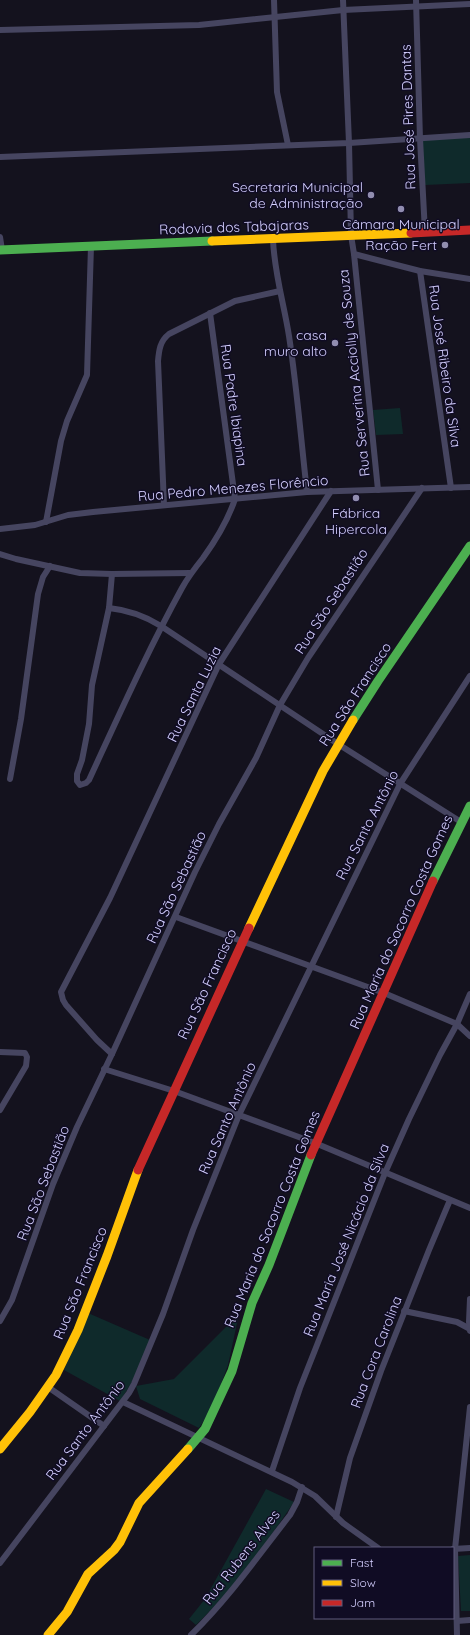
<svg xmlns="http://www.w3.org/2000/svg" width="470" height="1635" viewBox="0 0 470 1635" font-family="Quicksand,sans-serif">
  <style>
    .green { fill: #0f2a2b }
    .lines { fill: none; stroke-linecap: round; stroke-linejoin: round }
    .street { stroke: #464560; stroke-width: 6 }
    .fast { stroke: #4caf50; stroke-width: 9 }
    .slow { stroke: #ffc107; stroke-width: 9 }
    .jam { stroke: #c62828; stroke-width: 9 }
    .poi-dot { fill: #918db0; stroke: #100c24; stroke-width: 1.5 }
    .labels { text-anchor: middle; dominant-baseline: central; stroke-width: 3; stroke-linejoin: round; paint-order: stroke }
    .street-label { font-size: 14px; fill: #d4cfff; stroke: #100c24 }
    .poi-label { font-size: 14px; fill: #d4cfff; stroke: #100c24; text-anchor: end }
  </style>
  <rect width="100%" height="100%" fill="#14121e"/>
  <g class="green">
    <polygon points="470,137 470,183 425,185 422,140"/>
    <polygon points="400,408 403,434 376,435 373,410"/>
    <polygon points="88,1313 150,1340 132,1382 120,1401 64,1370"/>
    <polygon points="239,1314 228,1365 213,1406 199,1428 140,1399 136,1386 174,1379"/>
    <path d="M266,1489L294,1502C265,1545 233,1589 196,1625L189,1619L205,1599Z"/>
    <polygon points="470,1555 470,1611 461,1611 458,1556"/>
  </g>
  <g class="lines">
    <g class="street">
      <polyline points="274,0 277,92 288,145"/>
      <polyline points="343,0 349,143 351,235 354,254 420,271 470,279"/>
      <polyline points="416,0 420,139 425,232"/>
      <polyline points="0,30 199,25 343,10 470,4"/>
      <polyline points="0,157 349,143 470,135"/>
      <polyline points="0,237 2,250"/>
      <path d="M273,239C274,272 284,304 289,336C297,388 301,440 307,492"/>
      <polyline points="354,254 378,490"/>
      <polyline points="420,271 451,488"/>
      <path d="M164,505L158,361C159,350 160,341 169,334L235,301L280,291"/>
      <polyline points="46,522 61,441 67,421 87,375 91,246"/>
      <polyline points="0,529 35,525 68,515 93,512 307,492 470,487"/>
      <polyline points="0,554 16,559 80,573 112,574 190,573"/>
      <path d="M112,574L109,608L92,685L89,724L82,760L77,774V781L80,785L86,783L89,780C119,715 148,650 182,588C188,577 195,568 203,558C216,540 228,520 235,499L210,313"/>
      <path d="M109,608C128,610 145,616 161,626L338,744L461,822"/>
      <polyline points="10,779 21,719 38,594 43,577 50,566"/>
      <polyline points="176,917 384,993 457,1024 470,1036"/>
      <polyline points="0,1052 25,1053 27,1057 26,1066 0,1110"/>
      <polyline points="112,1054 97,1040 66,1005 63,1000 61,992 110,898 219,664 331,491"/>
      <polyline points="104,1069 174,1091 315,1143 470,1208"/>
      <polyline points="470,1299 469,1322 470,1331"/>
      <polyline points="404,1311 457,1322 470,1329"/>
      <polyline points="0,1321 12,1300 53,1184 77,1127 112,1054 195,872 219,824 256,758 280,705 308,658 422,488"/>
      <polyline points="48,1387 104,1426"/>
      <polyline points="123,1402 292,1482 315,1496 343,1523 378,1548"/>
      <polyline points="272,1471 300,1388 385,1173 409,1119 440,1055 457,1024 470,994"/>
      <polyline points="336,1517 350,1458 381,1371 429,1250 450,1200"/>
      <polyline points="453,1549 470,1548"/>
      <polyline points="0,1563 129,1393 134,1384 163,1314 193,1230 239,1115 400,784 470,676"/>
      <polyline points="457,1621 470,1620"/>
      <path d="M191,1635C228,1599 258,1556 290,1515L297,1502L302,1487"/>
      <polyline points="457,1635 455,1549 470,1407"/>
    </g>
    <g class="fast">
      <polyline points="0,250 212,241"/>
      <polyline points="353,720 378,681 470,546"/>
      <polyline points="433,881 470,806"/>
      <polyline points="188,1449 205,1429 232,1371 252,1303 269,1265 311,1155"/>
    </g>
    <g class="slow">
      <polyline points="212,241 411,233"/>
      <polyline points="249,928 323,771 353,720"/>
      <polyline points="0,1449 30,1412 56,1375 78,1330 107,1256 138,1170"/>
      <polyline points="48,1635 67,1612 88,1574 114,1550 120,1542 139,1503 188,1449"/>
    </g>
    <g class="jam">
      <polyline points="411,233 470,230"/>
      <polyline points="311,1155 433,881"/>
      <polyline points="138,1170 249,928"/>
    </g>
  </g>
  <g class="poi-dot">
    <circle cx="371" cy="195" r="4"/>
    <circle cx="401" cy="209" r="4"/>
    <circle cx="445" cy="245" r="4"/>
    <circle cx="335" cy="343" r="4"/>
    <circle cx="356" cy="498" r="4"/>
  </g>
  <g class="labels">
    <g class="street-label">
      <text transform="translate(408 117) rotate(-92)">Rua José Pires Dantas</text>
      <text transform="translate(234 227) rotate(-2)">Rodovia dos Tabajaras</text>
      <text transform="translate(445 366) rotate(82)">Rua José Ribeiro da Silva</text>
      <text transform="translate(354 373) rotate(-96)">Rua Serverina Acciolly de Souza</text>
      <text transform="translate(234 405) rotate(82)">Rua Padre Ibiapina</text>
      <text transform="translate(233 488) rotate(-5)">Rua Pedro Menezes Florêncio</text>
      <text transform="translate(331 601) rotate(-57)">Rua São Sebastião</text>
      <text transform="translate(194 694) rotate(-64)">Rua Santa Luzia</text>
      <text transform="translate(355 694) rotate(-57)">Rua São Francisco</text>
      <text transform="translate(367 825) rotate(-63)">Rua Santo Antônio</text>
      <text transform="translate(176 887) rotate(-65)">Rua São Sebastião</text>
      <text transform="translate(401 922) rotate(-66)">Rua Maria do Socorro Costa Gomes</text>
      <text transform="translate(207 984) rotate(-65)">Rua São Francisco</text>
      <text transform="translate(227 1118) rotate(-66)">Rua Santo Antônio</text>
      <text transform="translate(43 1183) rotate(-69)">Rua São Sebastião</text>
      <text transform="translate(272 1219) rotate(-68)">Rua Maria do Socorro Costa Gomes</text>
      <text transform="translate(346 1240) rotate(-68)">Rua Maria José Nicácio da Silva</text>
      <text transform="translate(80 1283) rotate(-68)">Rua São Francisco</text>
      <text transform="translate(376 1352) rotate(-69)">Rua Cora Carolina</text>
      <text transform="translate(85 1430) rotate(-53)">Rua Santo Antônio</text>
      <text transform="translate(241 1557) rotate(-52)">Rua Rubens Alves</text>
    </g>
    <g class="poi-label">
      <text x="363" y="187">Secretaria Municipal<tspan x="363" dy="16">de Administração</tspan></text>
      <text x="401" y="224" text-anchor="middle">Câmara Municipal</text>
      <text x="437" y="245">Ração Fert</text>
      <text x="327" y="335">casa<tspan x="327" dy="16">muro alto</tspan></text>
      <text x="356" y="513" text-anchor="middle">Fábrica<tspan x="356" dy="16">Hipercola</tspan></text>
    </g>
  </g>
  <rect x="314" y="1547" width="140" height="72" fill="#100c24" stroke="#5e5a7c"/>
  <rect x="322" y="1560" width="20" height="6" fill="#4caf50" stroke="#5e5a7c"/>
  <text x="350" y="1567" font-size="12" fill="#d4cfff">Fast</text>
  <rect x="322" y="1580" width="20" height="6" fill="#ffc107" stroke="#5e5a7c"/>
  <text x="350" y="1587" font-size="12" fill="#d4cfff">Slow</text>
  <rect x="322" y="1600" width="20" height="6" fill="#c62828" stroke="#5e5a7c"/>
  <text x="350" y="1607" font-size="12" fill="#d4cfff">Jam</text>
</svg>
